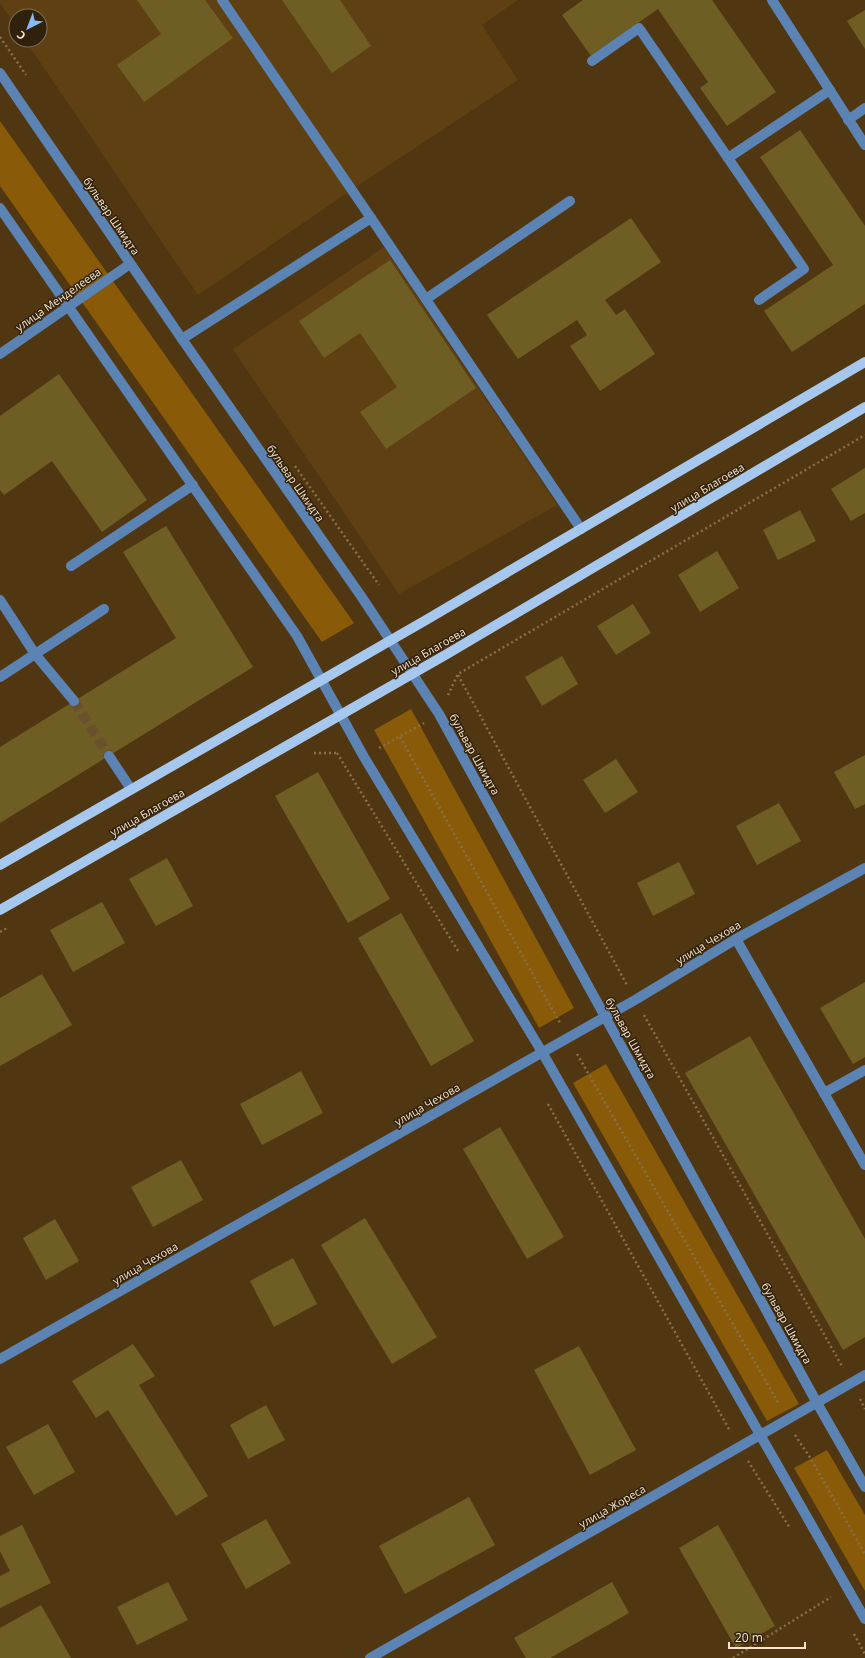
<svg xmlns="http://www.w3.org/2000/svg" width="865" height="1658" viewBox="0 0 865 1658" font-family="'Open Sans',sans-serif">
  <style>
    .built { fill: #5e4013 }
    .green { fill: #895a07 }
    .building { fill: #6f5e23 }
    .lines { fill: none; stroke-linecap: round; stroke-linejoin: round }
    .minor-tunnel { stroke: #6a512d; stroke-width: 10; stroke-dasharray: 10 5; stroke-linecap: butt }
    .path { stroke: #886f4d; stroke-width: 2.5; stroke-dasharray: 2 3; stroke-linecap: butt }
    .minor { stroke: #5b84b4; stroke-width: 10 }
    .major { stroke: #a6c7ee; stroke-width: 10 }
    .labels { text-anchor: middle; dominant-baseline: central; stroke-width: 3; stroke-linejoin: round; paint-order: stroke }
    .street-label { font-size: 11px; fill: #f9e4cb; stroke: #30210c }
  </style>
  <rect width="100%" height="100%" fill="#513711"/>
  <g class="built">
    <polygon points="0,0 518,0 482,25 518,80 347,193 198,295 25,40 40,40 40,16 16,16 16,26 0,3"/>
    <polygon points="384,247 557,505 399,594 233,349"/>
  </g>
  <g class="green">
    <polygon points="0,121 354,623 322,642 0,186"/>
    <polygon points="411,709 574,1008 539,1028 374,730"/>
    <polygon points="606,1064 799,1404 767,1421 573,1083"/>
    <polygon points="827,1450 865,1515 865,1591 794,1468"/>
  </g>
  <g class="building">
    <polygon points="137,0 205,0 233,38 144,102 117,65 161,34"/>
    <polygon points="282,0 340,0 371,46 332,73"/>
    <polygon points="583,0 712,0 776,92 727,126 700,88 708,82 658,9 591,56 562,15"/>
    <polygon points="865,10 865,49 847,21"/>
    <polygon points="800,130 865,226 865,304 792,352 764,311 833,265 760,157"/>
    <polygon points="631,218 661,262 605,300 616,315 625,309 655,354 600,391 570,346 587,335 577,320 518,359 487,315"/>
    <polygon points="390,260 476,388 386,449 360,412 397,387 360,333 324,358 299,321"/>
    <polygon points="59,374 147,500 102,532 52,461 4,495 0,490 0,416"/>
    <polygon points="865,468 865,513 851,521 831,489"/>
    <polygon points="800,510 816,541 778,560 763,530"/>
    <polygon points="166,526 253,667 0,823 0,747 176,638 123,552"/>
    <polygon points="717,551 739,588 700,612 678,575"/>
    <polygon points="633,604 651,633 616,655 597,626"/>
    <polygon points="562,656 578,684 542,706 525,677"/>
    <polygon points="865,755 865,804 855,809 834,772"/>
    <polygon points="616,759 638,792 605,813 583,780"/>
    <polygon points="318,772 390,899 348,923 275,796"/>
    <polygon points="779,803 801,841 757,865 736,826"/>
    <polygon points="167,858 193,906 156,926 129,879"/>
    <polygon points="679,862 695,894 653,916 637,883"/>
    <polygon points="102,902 125,943 73,972 50,930"/>
    <polygon points="401,913 474,1041 431,1066 358,938"/>
    <polygon points="42,974 72,1025 0,1066 0,998"/>
    <polygon points="865,982 865,1057 853,1064 820,1008"/>
    <polygon points="750,1036 865,1239 865,1337 843,1350 685,1073"/>
    <polygon points="301,1071 323,1113 262,1145 240,1104"/>
    <polygon points="500,1127 564,1237 527,1259 463,1149"/>
    <polygon points="181,1160 203,1200 153,1227 131,1187"/>
    <polygon points="365,1218 437,1337 392,1364 321,1245"/>
    <polygon points="55,1219 79,1261 46,1280 23,1238"/>
    <polygon points="293,1258 317,1304 274,1327 250,1281"/>
    <polygon points="133,1344 155,1376 139,1385 208,1496 176,1516 108,1410 96,1418 72,1381"/>
    <polygon points="579,1346 636,1450 590,1475 534,1370"/>
    <polygon points="266,1405 285,1440 248,1459 230,1425"/>
    <polygon points="48,1424 75,1472 34,1495 6,1447"/>
    <polygon points="469,1497 495,1545 405,1594 379,1546"/>
    <polygon points="266,1519 291,1563 246,1589 221,1544"/>
    <polygon points="22,1525 51,1583 0,1608 0,1576 10,1571 0,1551 0,1536"/>
    <polygon points="718,1525 775,1626 736,1648 679,1548"/>
    <polygon points="168,1582 188,1620 137,1645 117,1607"/>
    <polygon points="612,1582 629,1613 550,1658 526,1658 514,1638"/>
    <polygon points="41,1605 71,1658 0,1658 0,1628"/>
  </g>
  <g class="lines">
    <polyline class="minor-tunnel" points="74,701 109,756"/>
    <g class="path">
      <polyline points="0,37 26,75"/>
      <polyline points="295,466 379,585"/>
      <polyline points="458,675 627,985"/>
      <polyline points="448,695 458,674 865,435"/>
      <polyline points="400,737 560,1023"/>
      <polyline points="379,748 424,723"/>
      <polyline points="314,753 338,753"/>
      <polyline points="337,753 458,951"/>
      <polyline points="0,932 7,928"/>
      <polyline points="644,1015 843,1368"/>
      <polyline points="577,1054 779,1404"/>
      <polyline points="548,1104 730,1431"/>
      <polyline points="860,1399 865,1409"/>
      <polyline points="795,1435 811,1459 865,1554"/>
      <polyline points="748,1461 790,1528"/>
      <polyline points="854,1634 865,1654"/>
      <polyline points="733,1658 831,1597"/>
    </g>
    <g class="minor">
      <polyline points="772,0 865,145"/>
      <polyline points="592,61 639,28 804,269 759,300"/>
      <polyline points="0,73 182,339 361,596 439,714 817,1403 865,1487"/>
      <polyline points="848,120 865,108"/>
      <polyline points="728,158 830,90"/>
      <polyline points="0,208 297,636 364,757 542,1052 865,1619"/>
      <polyline points="371,218 581,529"/>
      <polyline points="426,299 570,201"/>
      <polyline points="182,339 371,218 222,0"/>
      <polyline points="0,354 130,264"/>
      <polyline points="71,566 193,485"/>
      <polyline points="0,600 35,654 74,701"/>
      <polyline points="0,677 104,609"/>
      <polyline points="109,756 131,789"/>
      <polyline points="736,939 824,1093 865,1070"/>
      <polyline points="824,1093 865,1165"/>
      <polyline points="0,1359 635,1000 736,939 865,868"/>
      <polyline points="370,1658 865,1375"/>
    </g>
    <g class="major">
      <polyline points="0,865 426,620 865,362"/>
      <polyline points="0,910 447,654 865,407"/>
    </g>
  </g>
  <g class="labels">
    <g class="street-label">
      <text transform="translate(112 216) rotate(56)">бульвар Шмидта</text>
      <text transform="translate(58 299) rotate(-35)">улица Менделеева</text>
      <text transform="translate(296 483) rotate(55)">бульвар Шмидта</text>
      <text transform="translate(707 487) rotate(-31)">улица Благоева</text>
      <text transform="translate(428 651) rotate(-30)">улица Благоева</text>
      <text transform="translate(475 754) rotate(61)">бульвар Шмидта</text>
      <text transform="translate(147 812) rotate(-30)">улица Благоева</text>
      <text transform="translate(708 942) rotate(-31)">улица Чехова</text>
      <text transform="translate(631 1038) rotate(61)">бульвар Шмидта</text>
      <text transform="translate(427 1104) rotate(-30)">улица Чехова</text>
      <text transform="translate(145 1263) rotate(-30)">улица Чехова</text>
      <text transform="translate(787 1323) rotate(61)">бульвар Шмидта</text>
      <text transform="translate(612 1506) rotate(-30)">улица Жореса</text>
    </g>
  </g>
  <g transform="translate(28 28) rotate(222)"><circle r="19" fill="#30210c" stroke="#806f58"/>
  <path d="M0-3L7 15L0 10L-7 15Z" fill="#85bbfb"/>
  <text y="-6" font-size="11" font-weight="bold" text-anchor="middle" fill="#f9e4cb">С</text>
  </g>
  <path d="M729 1642v6h76v-6" fill="none" stroke="#f9e4cb" stroke-width="2"/>
  <text x="735" y="1642" font-size="12" fill="#f9e4cb" stroke="#30210c" stroke-width="3" paint-order="stroke">20 m</text>
</svg>
